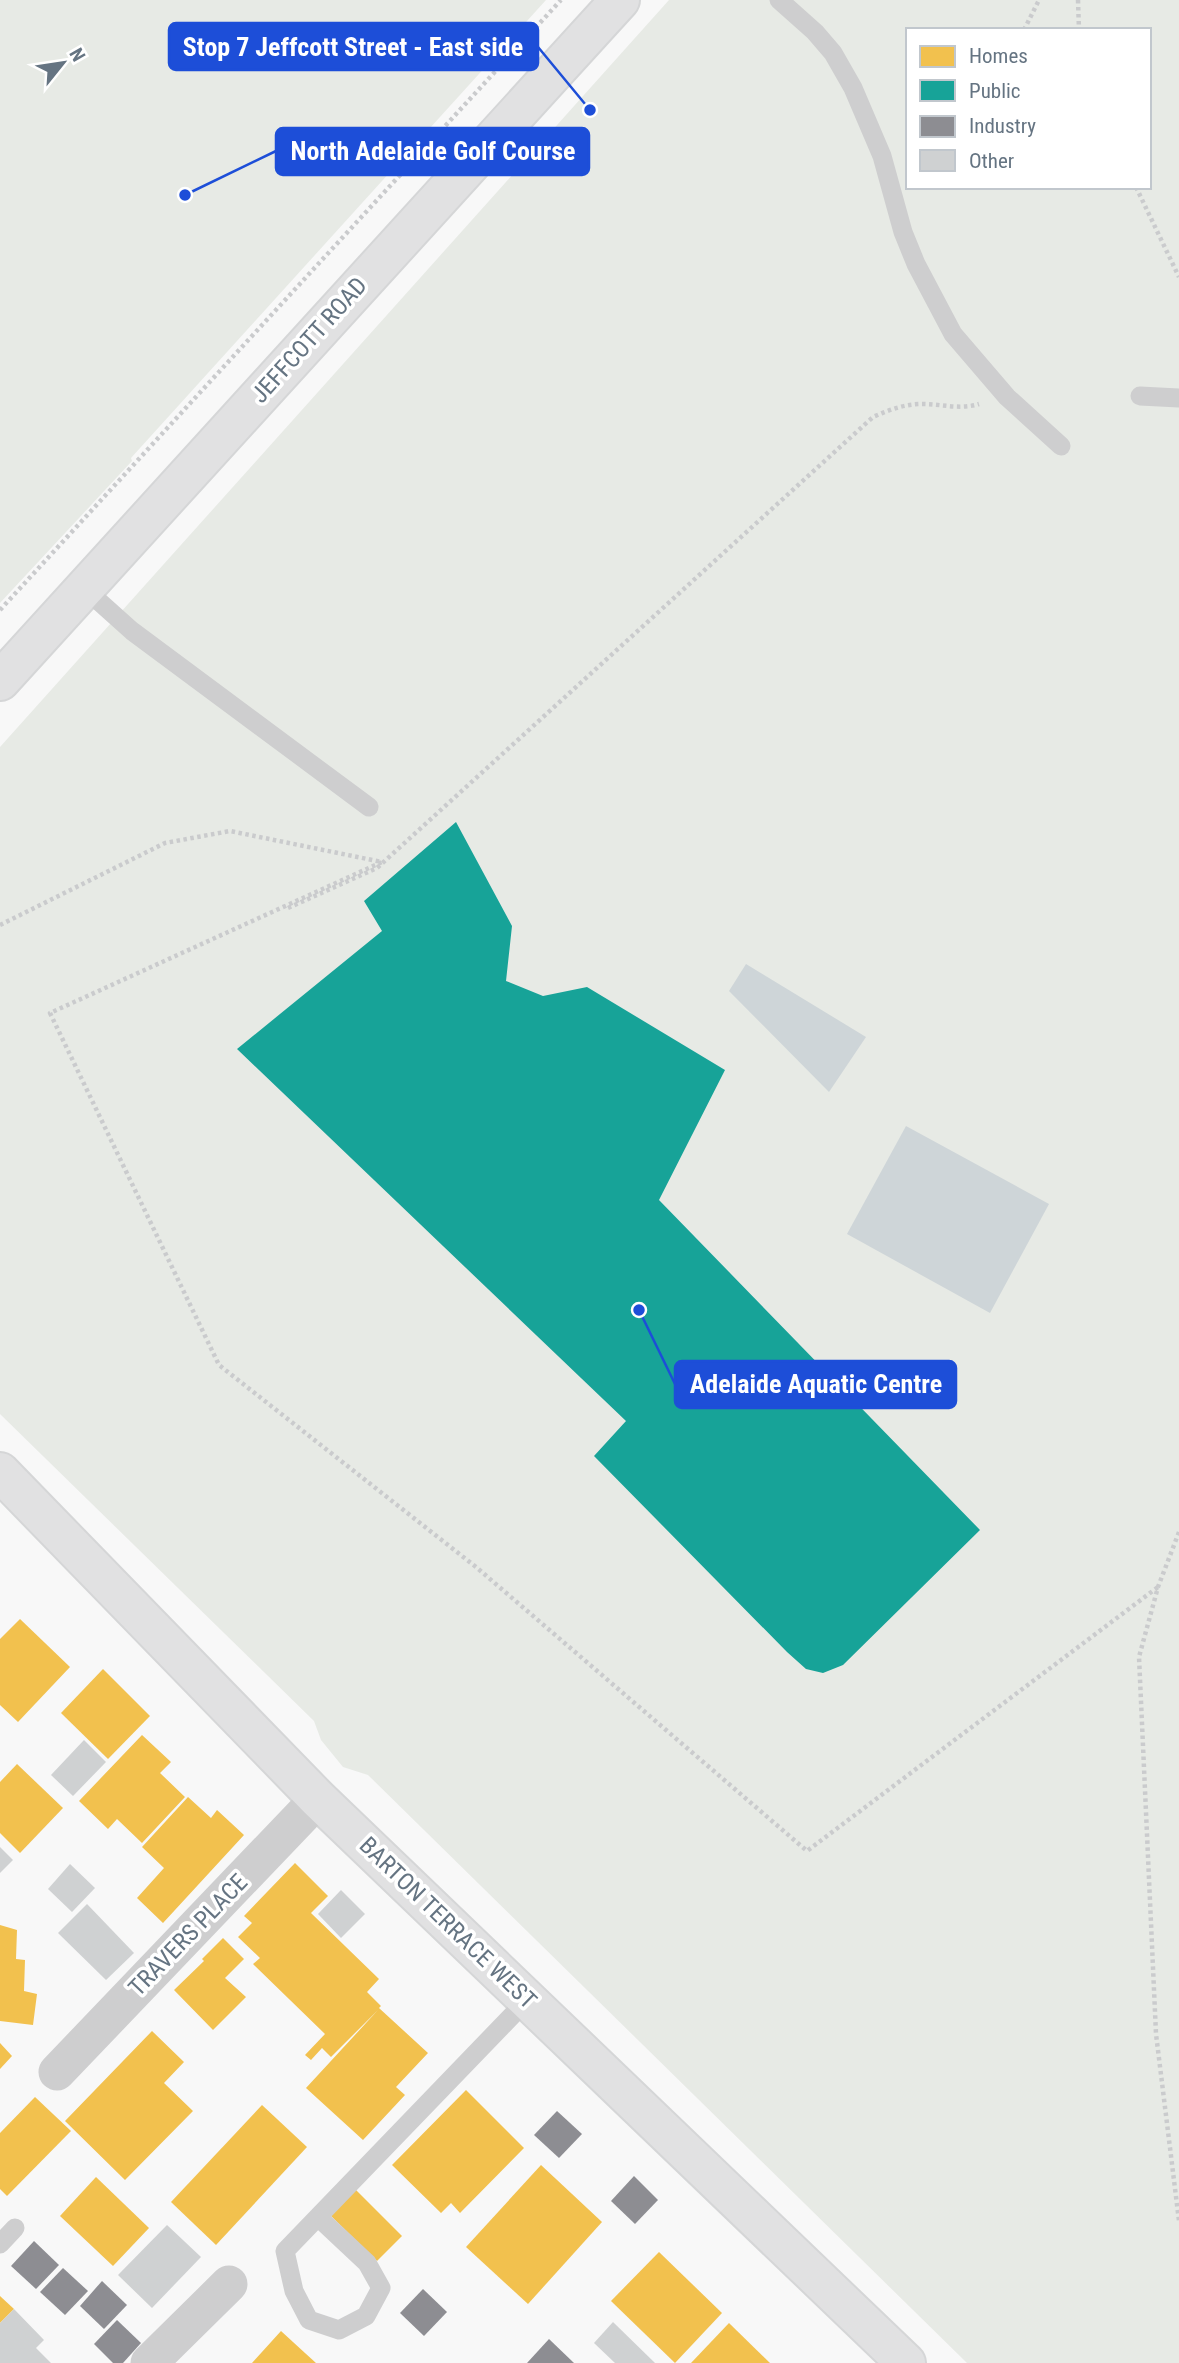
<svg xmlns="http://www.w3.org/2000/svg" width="1179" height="2363" viewBox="0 0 1179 2363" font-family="'Roboto Condensed',sans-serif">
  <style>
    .green { fill: #e7eae5; fill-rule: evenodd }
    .water { fill: #ced5d8 }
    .homes { fill: #f2c14e }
    .public { fill: #17a398 }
    .industry { fill: #8d8d92 }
    .building { fill: #cfd1d2 }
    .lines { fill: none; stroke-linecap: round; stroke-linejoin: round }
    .secondary-casing { stroke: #d5d6d7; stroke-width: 42 }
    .path { stroke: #cacbcd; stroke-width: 4.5; stroke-dasharray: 3.5 3.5; stroke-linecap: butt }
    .lane { stroke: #cececf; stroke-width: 19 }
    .street { stroke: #cececf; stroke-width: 37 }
    .secondary { stroke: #e1e1e2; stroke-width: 38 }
    .labels { text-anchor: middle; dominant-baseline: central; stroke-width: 7; stroke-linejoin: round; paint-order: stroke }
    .street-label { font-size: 24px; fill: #657482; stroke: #fff }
    .leader { fill: none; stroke: #1d4ed8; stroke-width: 2.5 }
    .callout-dot { fill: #1d4ed8; stroke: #fff; stroke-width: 2.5 }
    .callout { fill: #1d4ed8; stroke: #1d4ed8; stroke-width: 2.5 }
    .callout-label { font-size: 26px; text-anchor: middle; font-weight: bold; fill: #fff }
  </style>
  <rect width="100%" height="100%" fill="#f8f8f8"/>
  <g class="green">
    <polygon points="0,0 546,0 131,458 132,461 0,603"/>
    <path d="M669,0H1179V2363H967L368,1775L343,1767L321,1740L314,1721L0,1414V747ZM908,30H1149V187H908Z"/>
  </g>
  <g class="water">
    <polygon points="746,964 866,1037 829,1092 729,991"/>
    <polygon points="906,1126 1049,1204 990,1313 847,1234"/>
  </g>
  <g class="homes">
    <polygon points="20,1619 70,1667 18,1722 0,1705 0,1639"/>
    <polygon points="103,1669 150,1716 108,1759 61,1713"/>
    <polygon points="142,1735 171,1762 160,1773 185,1797 142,1843 117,1819 108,1829 79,1801"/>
    <polygon points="17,1764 63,1808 20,1853 0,1833 0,1782"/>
    <polygon points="188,1797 211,1818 217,1810 244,1835 163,1923 137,1898 164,1868 142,1847"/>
    <polygon points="295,1863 328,1896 311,1913 379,1979 367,1992 381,2006 379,2008 428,2053 396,2087 405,2095 363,2140 306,2088 378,2010 331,2057 322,2048 311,2060 305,2055 325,2034 253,1964 260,1958 238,1937 252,1923 244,1916"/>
    <polygon points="0,1925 17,1930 16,1959 25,1960 24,1991 37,1994 33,2025 0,2021"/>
    <polygon points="223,1938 244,1959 225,1978 246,1997 213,2030 174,1990 204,1961 202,1959"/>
    <polygon points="152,2031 184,2062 164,2083 193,2111 125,2180 65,2121"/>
    <polygon points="0,2043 12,2056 0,2069"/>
    <polygon points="466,2090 524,2148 460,2213 451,2203 441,2213 392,2165"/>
    <polygon points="35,2097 71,2131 7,2196 0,2189 0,2133"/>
    <polygon points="262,2105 307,2147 216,2245 171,2202"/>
    <polygon points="541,2165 602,2222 528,2304 466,2247"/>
    <polygon points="96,2177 149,2228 113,2266 60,2216"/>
    <polygon points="355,2189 402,2236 377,2261 330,2215"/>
    <polygon points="659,2252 722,2313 675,2363 611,2301"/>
    <polygon points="0,2296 14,2309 0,2323"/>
    <polygon points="729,2323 770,2363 691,2363"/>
    <polygon points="281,2331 305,2353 316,2363 252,2363"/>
  </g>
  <polygon class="public" points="456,822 512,926 506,981 543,996 587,987 725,1070 659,1200 980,1530 843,1665 823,1673 806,1669 787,1652 594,1456 626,1421 237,1049 382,931 364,901"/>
  <g class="industry">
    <polygon points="557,2111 582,2134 559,2158 534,2135"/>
    <polygon points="634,2176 658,2200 635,2224 611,2201"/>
    <polygon points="34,2241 59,2265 36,2289 11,2266"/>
    <polygon points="63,2268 88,2291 65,2315 40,2292"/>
    <polygon points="102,2281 127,2305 104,2329 80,2306"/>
    <polygon points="423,2289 447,2312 424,2336 400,2313"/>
    <polygon points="117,2320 141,2343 123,2363 113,2363 94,2344"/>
    <polygon points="549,2339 574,2363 527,2363"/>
  </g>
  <g class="building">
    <polygon points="84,1740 106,1762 73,1796 51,1775"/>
    <polygon points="0,1847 13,1860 0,1873"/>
    <polygon points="70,1864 95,1888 72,1912 48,1889"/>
    <polygon points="341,1890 365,1914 341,1938 318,1914"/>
    <polygon points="87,1904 134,1953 106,1980 58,1933"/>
    <polygon points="167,2225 201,2257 152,2308 118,2275"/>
    <polygon points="14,2309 44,2340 36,2348 51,2363 0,2363 0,2323"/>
    <polygon points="613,2322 655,2363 615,2363 594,2343"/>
  </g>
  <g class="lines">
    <defs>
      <g id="secondary">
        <polyline points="0,681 620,0"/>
        <polyline points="0,1472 318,1799 906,2363"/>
      </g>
    </defs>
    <use href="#secondary" class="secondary-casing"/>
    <g class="path">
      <polyline points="1078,0 1079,30"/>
      <polyline points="1024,30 1039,0"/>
      <polyline points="1136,187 1179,277"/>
      <polyline points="0,610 561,0"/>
      <path d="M288,908L377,868L873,417C889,410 904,404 922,404C942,404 960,410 979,404"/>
      <polyline points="0,925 165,843 230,831 382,862 50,1013 219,1365 476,1567 807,1851 1158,1587"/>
      <polyline points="1179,1532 1158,1587 1139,1657 1156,2034 1179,2221"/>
    </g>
    <g class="lane">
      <polyline points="779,0 815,32 833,53 853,88 882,156 903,232 916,264 953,334 1007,397 1061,446"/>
      <polyline points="1140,396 1179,398"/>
      <polyline points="84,588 132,631 369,807"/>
      <polyline points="318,2217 367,2263 381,2288 366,2316 339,2330 309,2320 294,2291 285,2251 528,1999"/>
      <polyline points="0,2244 15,2228"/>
    </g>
    <g class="street">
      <polyline points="57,2072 318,1799"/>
      <polyline points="149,2363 229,2284"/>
    </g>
    <use href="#secondary" class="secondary"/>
  </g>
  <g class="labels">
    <g class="street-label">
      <text transform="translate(309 340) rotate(-48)">JEFFCOTT ROAD</text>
      <text transform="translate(448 1923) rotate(44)">BARTON TERRACE WEST</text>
      <text transform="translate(188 1935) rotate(-46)">TRAVERS PLACE</text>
    </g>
  </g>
  <path class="leader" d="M590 110L538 47M185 195L276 151M639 1310L675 1384"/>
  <g class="callout-dot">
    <circle cx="590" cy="110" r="7"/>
    <circle cx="185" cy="195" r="7"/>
    <circle cx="639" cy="1310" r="7"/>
  </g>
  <g class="callout">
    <rect x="169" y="23" width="369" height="47" rx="7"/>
    <rect x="276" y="128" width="313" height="47" rx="7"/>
    <rect x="675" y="1361" width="281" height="47" rx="7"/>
  </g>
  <g class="callout-label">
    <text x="353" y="56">Stop 7 Jeffcott Street - East side</text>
    <text x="433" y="160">North Adelaide Golf Course</text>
    <text x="816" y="1393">Adelaide Aquatic Centre</text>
  </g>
  <rect x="906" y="28" width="245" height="161" fill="#ffffff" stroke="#c1c7cd" stroke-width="2"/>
  <rect x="920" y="46" width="35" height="21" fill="#f2c14e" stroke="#c1c7cd" stroke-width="2"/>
  <text x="969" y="63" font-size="21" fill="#657482">Homes</text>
  <rect x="920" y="80" width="35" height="21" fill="#17a398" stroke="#c1c7cd" stroke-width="2"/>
  <text x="969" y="98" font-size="21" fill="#657482">Public</text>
  <rect x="920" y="116" width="35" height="21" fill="#8d8d92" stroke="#c1c7cd" stroke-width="2"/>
  <text x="969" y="133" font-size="21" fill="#657482">Industry</text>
  <rect x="920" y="150" width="35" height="21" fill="#cfd1d2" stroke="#c1c7cd" stroke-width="2"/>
  <text x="969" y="168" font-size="21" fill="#657482">Other</text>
  <g transform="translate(63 63) rotate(60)" stroke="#ffffff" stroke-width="5" paint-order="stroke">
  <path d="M0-5L12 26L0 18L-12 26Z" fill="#657482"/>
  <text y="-10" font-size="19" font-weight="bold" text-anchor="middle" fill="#657482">N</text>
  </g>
</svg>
